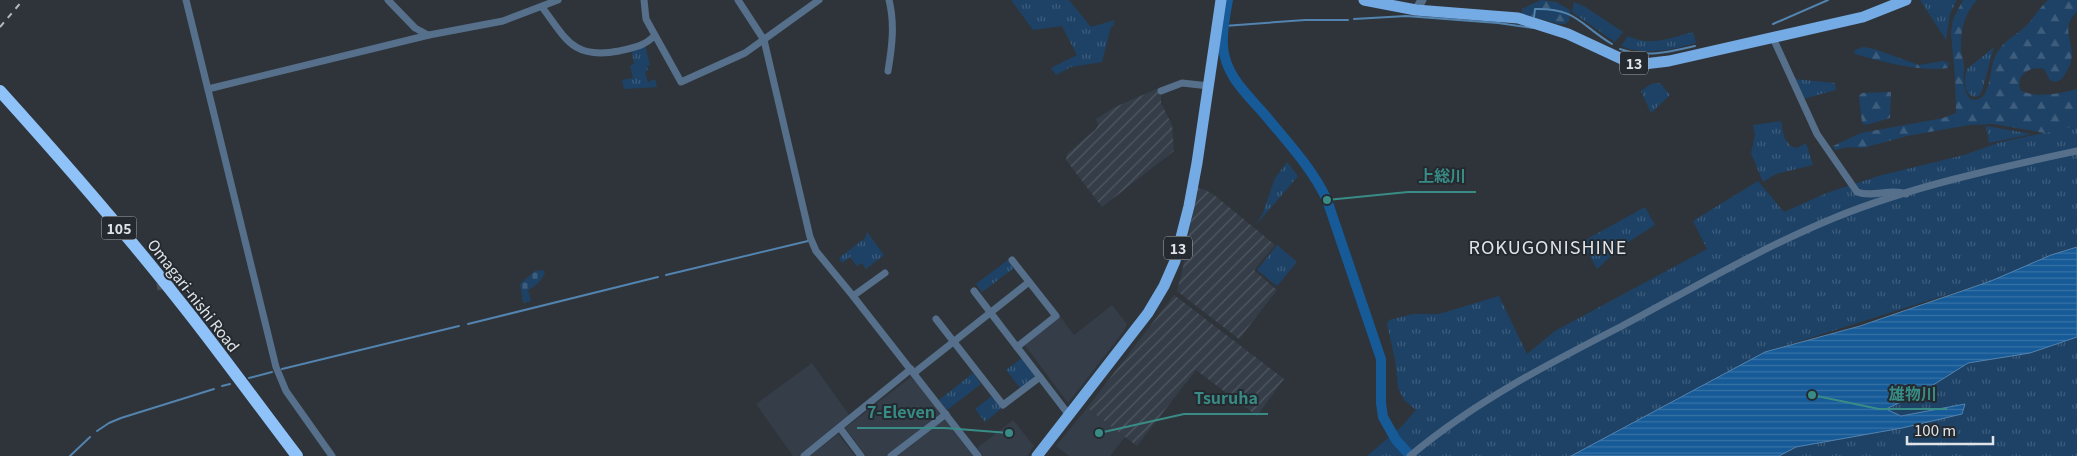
<svg xmlns="http://www.w3.org/2000/svg" width="2077" height="456" viewBox="0 0 2077 456" font-family="Georgia,'Noto Sans JP',serif">
  <style>
    .built { fill: #343d48 }
    .industrial { fill: url(#industrial-furrows) }
    .grass { fill: url(#grass-tufts) }
    .forest { fill: url(#forest-firs) }
    .cemetery { fill: url(#cemetery-stones) }
    .water { fill: url(#water-rules); stroke: #5383af }
    .lines { fill: none; stroke-linecap: round; stroke-linejoin: round }
    .stream { stroke: #5383af; stroke-width: 2 }
    .river { stroke: #165a97; stroke-width: 10 }
    .minor-tunnel { stroke: #494e54; stroke-width: 7; stroke-dasharray: 7 3.5; stroke-linecap: butt }
    .minor { stroke: #56708c; stroke-width: 7 }
    .tertiary { stroke: #56708c; stroke-width: 9 }
    .primary { stroke: #75abe4; stroke-width: 11 }
    .motorway { stroke: #8ec2f8; stroke-width: 12 }
    .rail { stroke: #b6babf; stroke-width: 2; stroke-dasharray: 6 6; stroke-linecap: butt }
    .labels { text-anchor: middle; dominant-baseline: central; stroke-width: 4; stroke-linejoin: round; paint-order: stroke }
    .shield { fill: #242a30; stroke: #a8acb1; stroke-width: 1 }
    .shield-label { font-size: 14px; font-weight: bold; fill: #e0e4e8 }
    .street-label { font-size: 15px; fill: #e0e4e8; stroke: #242a30 }
    .quarter-label { font-size: 18px; letter-spacing: 1px; fill: #e0e4e8; stroke: #242a30 }
    .leader { fill: none; stroke: #398c86; stroke-width: 2 }
    .callout-dot { fill: #398c86; stroke: #242a30; stroke-width: 2 }
    .callout-label { font-size: 16px; text-anchor: middle; font-weight: bold; fill: #398c86; stroke: #242a30; stroke-width: 4; stroke-linejoin: round; paint-order: stroke }
  </style>
  <defs>
    <pattern id="industrial-furrows" width="10" height="10" patternUnits="userSpaceOnUse" patternTransform="scale(1.25)"><rect width="10" height="10" fill="#343d48"/><path d="M-1 1l2-2M0 10L10 0M9 11l2-2" fill="none" stroke="#515962"/></pattern>
    <pattern id="grass-tufts" width="24" height="20" patternUnits="userSpaceOnUse" patternTransform="scale(1.25)"><rect width="24" height="20" fill="#1d4266"/><path d="M3 7l-1-3M5 7V3M7 7l1-3M15 17l-1-3M17 17v-4M19 17l1-3" fill="none" stroke="#3e5d7c"/></pattern>
    <pattern id="forest-firs" width="22" height="20" patternUnits="userSpaceOnUse" patternTransform="scale(1.25)"><rect width="22" height="20" fill="#1d4266"/><path d="M5 1l3.5 6h-7zM16 11l3.5 6h-7z" fill="#3e5d7c"/></pattern>
    <pattern id="cemetery-stones" width="16" height="16" patternUnits="userSpaceOnUse" patternTransform="scale(1.25)"><rect width="16" height="16" fill="#1d4266"/><path d="M2 7V4a2 2 0 0 1 4 0v3zM10 15v-3a2 2 0 0 1 4 0v3z" fill="#3e5d7c"/></pattern>
    <pattern id="water-rules" width="6" height="5" patternUnits="userSpaceOnUse" patternTransform="scale(1.25)"><rect width="6" height="5" fill="#165a97"/><path d="M0 2.5h6" fill="none" stroke="#3872a6"/></pattern>
  </defs>
  <rect width="100%" height="100%" fill="#2e343a"/>
  <g class="built">
    <polygon points="1112,305 1127,324 1123,332 1068,403 1024,344 1060,316 1074,335"/>
    <polygon points="812,363 850,416 799,456 793,456 756,404"/>
    <polygon points="911,377 915,382 920,384 941,413 886,456 866,456 845,428"/>
    <polygon points="1087,408 1125,437 1110,456 1069,456 1056,446"/>
    <polygon points="946,418 976,456 897,456"/>
    <polygon points="1013,420 1034,446 1027,456 983,456 977,448"/>
    <polygon points="838,434 855,456 810,456"/>
  </g>
  <g class="industrial">
    <polygon points="1161,87 1161,103 1172,125 1174,151 1102,207 1066,160 1067,154 1096,129 1098,125 1096,119 1113,108"/>
    <polygon points="1197,188 1206,190 1218,198 1275,245 1254,270 1277,290 1239,339 1177,291 1183,267"/>
    <polygon points="1174,295 1284,379 1257,416 1196,370 1137,446 1087,408"/>
  </g>
  <g class="grass">
    <polygon points="1011,0 1069,0 1091,27 1115,20 1113,24 1115,25 1111,27 1102,62 1071,67 1056,75 1051,68 1077,55 1062,26 1033,30"/>
    <polygon points="1920,0 1957,0 1950,14 1946,40"/>
    <polygon points="1574,2 1585,7 1623,32 1615,42 1572,12"/>
    <path d="M1693,32L1696,43C1671,50 1646,56 1621,46L1628,36C1651,47 1670,38 1693,32Z"/>
    <polygon points="645,45 650,65 647,66 648,70 645,72 648,82 655,79 657,87 624,89 622,80 633,78 630,66 634,64 632,52"/>
    <path d="M1994,47L1982,91L1979,96L1973,97C1963,91 1964,80 1967,69Z"/>
    <polygon points="1794,79 1835,83 1836,90 1803,99"/>
    <polygon points="1660,83 1670,95 1651,113 1641,91 1651,84"/>
    <polygon points="1781,121 1784,137 1790,146 1797,148 1806,143 1813,165 1776,174 1763,182 1751,153 1755,135 1753,125"/>
    <polygon points="1986,126 2032,134 1989,143"/>
    <polygon points="2077,126 2077,246 2048,256 1991,281 1765,352 1571,456 1367,456 1402,426 1416,410 1404,400 1398,388 1395,360 1387,324 1389,320 1413,314 1439,314 1499,296 1527,354 1555,331 1707,249 1693,221 1758,181 1784,212 1829,192 1882,175 1964,155 2001,142"/>
    <polygon points="1287,162 1298,176 1256,225 1263,213 1275,178"/>
    <polygon points="1645,207 1655,225 1622,246 1597,269 1582,242"/>
    <polygon points="867,232 884,255 866,269 862,263 857,266 850,257 842,263 839,258 865,238"/>
    <polygon points="1277,245 1297,262 1277,286 1257,270"/>
    <polygon points="1008,260 1014,268 982,292 976,284"/>
    <polygon points="2077,337 2077,456 1779,456 1796,447 1902,428 1962,414 1964,404 1901,416 1885,409 1922,392 1968,363 2030,353"/>
    <polygon points="1022,358 1034,374 1034,378 1021,389 1006,370"/>
    <polygon points="973,373 981,384 947,410 939,400"/>
    <polygon points="992,396 1002,408 985,422 975,409"/>
  </g>
  <g class="forest">
    <polygon points="1541,0 1556,2 1570,10 1569,21 1565,24 1559,24 1522,14 1522,9"/>
    <path d="M1963,0H1977C1964,14 1960,31 1961,51C1962,57 1965,64 1964,70C1963,82 1963,89 1970,99C1991,105 1989,72 1994,59C2003,39 2014,38 2028,24C2035,16 2040,7 2048,0H2077V12C2059,28 2075,41 2071,61C2070,67 2065,74 2062,79L2055,82L2050,80L2044,69C2030,65 2014,76 2021,91C2040,98 2058,94 2077,89V126L2045,133L1993,124L1969,125L1907,136L1863,148L1848,147L1835,150L1833,146L1861,133L1943,118L1956,113L1955,77L1951,32L1953,19Z"/>
    <path d="M1864,47L1874,49L1919,65L1943,61L1949,63L1948,68C1920,72 1883,62 1855,54L1854,50Z"/>
    <polygon points="1888,92 1891,92 1890,118 1866,125 1862,123 1859,96 1862,93"/>
  </g>
  <path class="cemetery" d="M543,270L545,273C541,281 536,286 528,290L531,301L523,303L520,284L535,271Z"/>
  <polygon class="water" points="2077,247 2077,337 2030,353 1968,363 1922,392 1886,409 1901,416 1965,404 1962,414 1902,428 1796,447 1779,456 1571,456 1765,352 1860,326 1991,281 2051,255"/>
  <g class="lines">
    <g class="stream">
      <path d="M1534,17L1535,9C1577,8 1580,25 1612,44"/>
      <polyline points="1354,19 1406,16 1498,23 1533,28"/>
      <polyline points="1773,24 1828,0"/>
      <polyline points="1224,26 1305,20 1348,20"/>
      <path d="M1620,49C1646,58 1669,52 1695,46"/>
      <polyline points="666,275 808,241"/>
      <polyline points="468,324 658,277"/>
      <polyline points="282,369 459,326"/>
      <polyline points="249,378 272,372"/>
      <polyline points="222,386 230,384"/>
      <polyline points="97,431 109,423 121,418 214,389"/>
      <polyline points="70,456 90,437"/>
    </g>
    <path class="river" d="M1228,0C1225,15 1222,31 1223,46C1225,76 1248,95 1266,116C1288,143 1312,168 1327,200L1381,359V403L1383,417L1396,440L1407,452"/>
    <polyline class="minor-tunnel" points="157,287 187,281"/>
    <g class="minor">
      <polyline points="186,0 276,367 286,391 332,456"/>
      <polyline points="388,0 415,28 428,35"/>
      <polyline points="644,0 646,19 681,82 745,53 819,0"/>
      <polyline points="738,0 764,40 810,237 816,251 853,296 978,456"/>
      <path d="M542,7C566,39 573,60 619,51C632,48 645,46 654,36"/>
      <path d="M1773,38L1817,134L1857,192C1873,198 1890,188 1906,194"/>
      <path d="M888,71C892,47 895,24 889,0"/>
      <polyline points="208,89 429,35 503,21 558,0"/>
      <polyline points="1161,91 1182,83 1209,86"/>
      <polyline points="1012,260 1056,316 1017,347"/>
      <polyline points="974,291 1069,415"/>
      <polyline points="853,296 885,273"/>
      <polyline points="936,319 1003,405 1040,377"/>
      <polyline points="914,373 1029,282"/>
      <polyline points="840,428 861,456"/>
      <polyline points="804,456 911,369"/>
      <polyline points="891,456 946,414"/>
      <path d="M1410,456C1474,402 1548,364 1622,326C1691,289 1761,248 1834,218C1909,187 1997,168 2077,151"/>
    </g>
    <polyline class="tertiary" points="1416,10 1422,0"/>
    <g class="primary">
      <polyline points="1364,0 1416,10 1518,18 1568,34 1624,60 1644,64 1669,61 1863,17 1906,0"/>
      <polyline points="1037,456 1148,313 1164,286 1175,261 1189,206 1197,163 1221,0"/>
    </g>
    <path class="motorway" d="M0,91C66,164 131,239 192,317C227,362 262,410 297,456"/>
    <polyline class="rail" points="0,27 23,0"/>
  </g>
  <g class="labels">
    <g class="shield">
      <rect x="1620" y="51.5" width="28" height="23" rx="4"/>
      <rect x="101.5" y="216.5" width="35" height="23" rx="4"/>
      <rect x="1164" y="236.5" width="28" height="23" rx="4"/>
    </g>
    <g class="shield-label">
      <text x="1634" y="63">13</text>
      <text x="119" y="228">105</text>
      <text x="1178" y="248">13</text>
    </g>
    <g class="street-label">
      <text transform="translate(194 295) rotate(52)">Omagari-nishi Road</text>
    </g>
    <g class="quarter-label">
      <text x="1548" y="246">ROKUGONISHINE</text>
    </g>
  </g>
  <path class="leader" d="M1327 200L1408 192H1476M1812 395L1879 409H1947M1099 433L1184 414H1268M1009 433L945 428H857"/>
  <g class="callout-dot">
    <circle cx="1327" cy="200" r="5"/>
    <circle cx="1812" cy="395" r="5"/>
    <circle cx="1099" cy="433" r="5"/>
    <circle cx="1009" cy="433" r="5"/>
  </g>
  <g class="callout-label">
    <text x="1442" y="182">上総川</text>
    <text x="1913" y="400">雄物川</text>
    <text x="1226" y="404">Tsuruha</text>
    <text x="901" y="418">7-Eleven</text>
  </g>
  <path d="M1907 436v8h86v-8" fill="none" stroke="#e0e4e8" stroke-width="2.5"/>
  <text x="1914" y="436" font-size="15" fill="#e0e4e8" stroke="#242a30" stroke-width="4" paint-order="stroke">100 m</text>
</svg>
